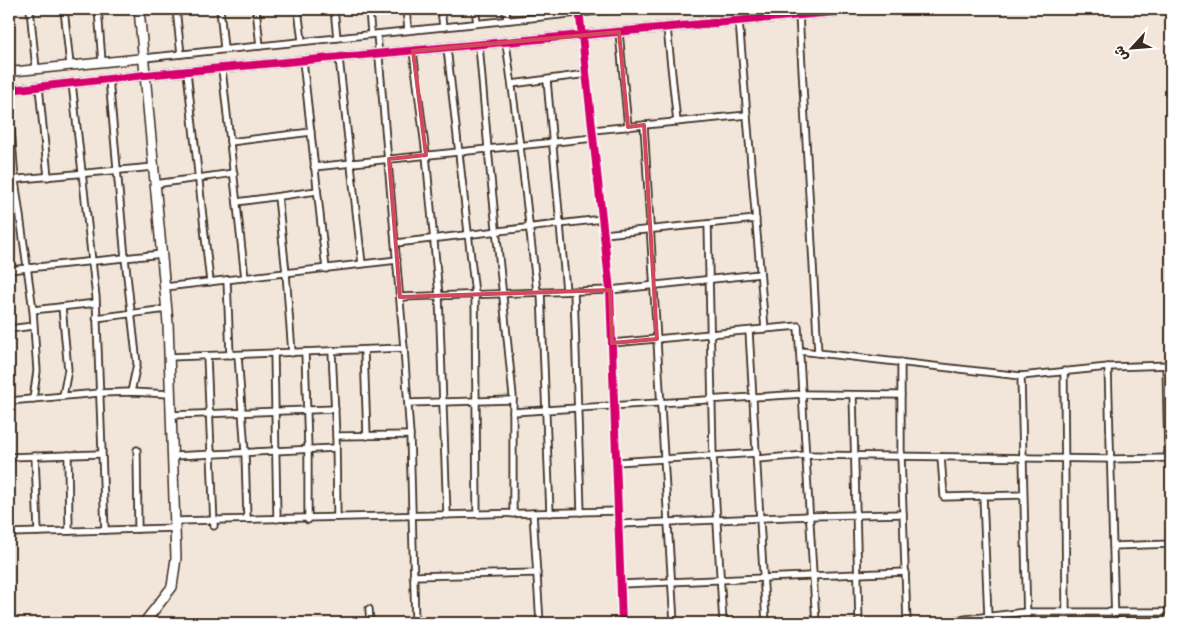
<svg xmlns="http://www.w3.org/2000/svg" width="1180" height="632" viewBox="0 0 1180 632" font-family="'Architects Daughter','Playpen Sans Arabic',sans-serif">
  <style>
    .lines { fill: none; stroke-linecap: round; stroke-linejoin: round }
    .minor-casing { stroke: #3b2a1e; stroke-width: 9 }
    .tertiary-casing { stroke: #3b2a1e; stroke-width: 11 }
    .secondary-casing { stroke: #3b2a1e; stroke-width: 12 }
    .minor { stroke: #fff; stroke-width: 5.5 }
    .tertiary { stroke: #fff; stroke-width: 8 }
    .secondary { stroke: #fff; stroke-width: 9 }
    .cycleway-casing { stroke: #fff; stroke-width: 11 }
    .cycleway { stroke: #d6006c; stroke-width: 8 }
    .marked { fill: none; stroke: #d1495b; stroke-width: 4; stroke-linejoin: round }
  </style>
  <rect width="100%" height="100%" fill="#f2e6db"/>
  <filter id="ink" filterUnits="userSpaceOnUse"><feTurbulence type="fractalNoise" baseFrequency=".02" numOctaves="2"/><feDisplacementMap in="SourceGraphic" scale="10" xChannelSelector="R" yChannelSelector="G"/><feConvolveMatrix kernelMatrix="1 2 1 2 8 2 1 2 1" color-interpolation-filters="sRGB"/></filter>
  <g filter="url(#ink)">
    <g class="lines">
      <defs>
        <g id="minor">
          <polyline points="30,9 36,69"/>
          <polyline points="64,9 70,65"/>
          <polyline points="98,9 102,62"/>
          <polyline points="176,9 181,54"/>
          <polyline points="220,9 224,49"/>
          <polyline points="256,9 260,46"/>
          <polyline points="298,9 302,41"/>
          <polyline points="334,9 337,38"/>
          <polyline points="369,9 371,34"/>
          <polyline points="406,9 408,30"/>
          <polyline points="441,9 443,27"/>
          <polyline points="475,9 477,23"/>
          <polyline points="506,9 507,20"/>
          <polyline points="538,9 539,17"/>
          <polyline points="579,9 610,290 622,623"/>
          <polyline points="799,15 818,353"/>
          <polyline points="739,21 765,329"/>
          <polyline points="667,28 677,122"/>
          <polyline points="619,32 628,127"/>
          <polyline points="377,34 404,348 410,435 415,623"/>
          <polyline points="506,43 520,146 537,292"/>
          <polyline points="479,45 488,149 513,396 513,514"/>
          <polyline points="447,48 475,294 477,514"/>
          <polyline points="413,51 426,155 439,296 447,515"/>
          <polyline points="144,58 617,9"/>
          <polyline points="339,58 362,264"/>
          <polyline points="303,61 326,269"/>
          <polyline points="222,69 245,278"/>
          <polyline points="187,72 210,282"/>
          <polyline points="109,79 125,258 137,364 131,392"/>
          <polyline points="547,80 566,291"/>
          <polyline points="72,83 96,297 105,530"/>
          <polyline points="512,84 587,74"/>
          <polyline points="39,87 48,177"/>
          <polyline points="9,102 15,180 33,310 37,371 33,399"/>
          <polyline points="644,125 674,623"/>
          <polyline points="593,130 747,115"/>
          <polyline points="230,142 311,132"/>
          <polyline points="314,167 594,138"/>
          <polyline points="9,180 154,167"/>
          <polyline points="155,184 234,173"/>
          <polyline points="278,197 286,273 292,353"/>
          <polyline points="237,202 317,191"/>
          <polyline points="708,224 713,456 723,623"/>
          <polyline points="604,234 756,219"/>
          <polyline points="396,243 602,219"/>
          <polyline points="9,270 162,254"/>
          <polyline points="227,280 230,355"/>
          <polyline points="165,287 397,260"/>
          <polyline points="574,291 581,512"/>
          <polyline points="541,292 550,513"/>
          <polyline points="400,297 610,290 760,274"/>
          <polyline points="62,307 68,370 63,396"/>
          <polyline points="33,310 96,303"/>
          <polyline points="96,318 167,309"/>
          <polyline points="9,329 33,326"/>
          <polyline points="749,331 766,623"/>
          <polyline points="612,343 798,326 816,623"/>
          <polyline points="364,350 367,436"/>
          <polyline points="332,351 336,436 337,517"/>
          <polyline points="800,351 1021,376 1108,367 1171,365"/>
          <polyline points="305,352 308,449 308,520"/>
          <polyline points="274,353 277,519"/>
          <polyline points="238,355 245,452 247,519"/>
          <polyline points="207,356 214,526"/>
          <polyline points="169,357 404,348"/>
          <polyline points="901,362 901,456 907,623"/>
          <polyline points="1166,365 1168,458"/>
          <polyline points="1108,367 1115,623"/>
          <polyline points="1064,371 1066,612"/>
          <polyline points="1021,376 1027,623"/>
          <polyline points="853,395 859,623"/>
          <polyline points="9,401 99,393 131,392 170,394"/>
          <polyline points="408,403 513,400"/>
          <polyline points="513,412 803,394 901,395"/>
          <polyline points="171,415 335,409"/>
          <polyline points="336,436 410,435"/>
          <polyline points="137,450 138,529"/>
          <polyline points="68,455 69,531"/>
          <polyline points="35,456 38,532"/>
          <polyline points="173,456 336,448"/>
          <polyline points="9,457 101,454"/>
          <polyline points="941,457 944,497 1023,495"/>
          <polyline points="757,459 806,455 1111,459 1171,458"/>
          <polyline points="617,462 757,453"/>
          <polyline points="983,496 988,617"/>
          <polyline points="533,513 540,623"/>
          <polyline points="175,521 619,511"/>
          <polyline points="619,524 810,516 903,514"/>
          <polyline points="9,533 175,528"/>
          <polyline points="1113,546 1171,544"/>
          <polyline points="413,576 537,573"/>
          <polyline points="621,584 906,572"/>
          <polyline points="369,609 370,623"/>
          <polyline points="931,623 1026,612 1171,612"/>
        </g>
        <g id="tertiary">
          <polyline points="9,72 144,58"/>
          <polyline points="9,90 145,75 867,9"/>
        </g>
        <polyline id="secondary" points="139,9 168,323 176,558 172,587 144,623"/>
      </defs>
      <use href="#minor" class="minor-casing"/>
      <use href="#tertiary" class="tertiary-casing"/>
      <use href="#secondary" class="secondary-casing"/>
      <use href="#minor" class="minor"/>
      <use href="#tertiary" class="tertiary"/>
      <use href="#secondary" class="secondary"/>
      <defs>
        <g id="cycleway">
          <polyline points="579,9 610,290 622,623"/>
          <polyline points="9,90 145,75 867,9"/>
        </g>
      </defs>
      <use href="#cycleway" class="cycleway-casing"/>
      <use href="#cycleway" class="cycleway"/>
    </g>
  </g>
  <path class="marked" d="M619,32L628,127L644,125L657,339L612,343L610,290L400,297L389,159L426,155L413,51Z"/>
  <rect width="1180" height="632" fill="none" stroke="#fff" stroke-width="30"/>
  <rect x="15" y="15" width="1150" height="602" fill="none" stroke="#3b2a1e" stroke-width="2" filter="url(#ink)"/>
  <g transform="translate(1132 48) rotate(244)" stroke="#ffffff" stroke-width="4" paint-order="stroke">
  <path d="M0-4L9 19L0 12L-9 19Z" fill="#3b2a1e"/>
  <text y="-8" font-size="14" font-weight="bold" text-anchor="middle" fill="#3b2a1e">ش</text>
  </g>
</svg>
